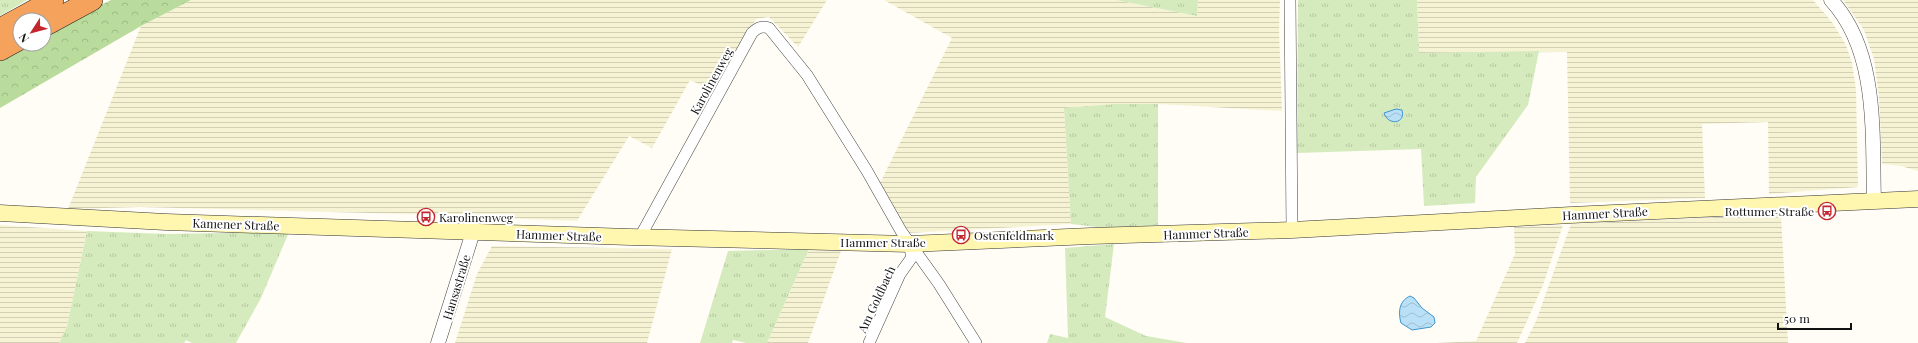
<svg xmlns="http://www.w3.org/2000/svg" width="1918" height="343" viewBox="0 0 1918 343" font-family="'Playfair Display',serif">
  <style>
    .farmland { fill: url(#farmland-rules) }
    .grass { fill: url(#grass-tufts) }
    .forest { fill: url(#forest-crowns) }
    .water { fill: url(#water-waves); stroke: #3f96cf }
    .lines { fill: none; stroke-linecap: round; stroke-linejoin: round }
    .minor-casing { stroke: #444; stroke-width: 12 }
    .tertiary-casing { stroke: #444; stroke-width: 15 }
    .secondary-casing { stroke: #333; stroke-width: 17 }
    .motorway-casing { stroke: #222; stroke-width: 22 }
    .minor { stroke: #fff; stroke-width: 11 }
    .tertiary { stroke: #fff; stroke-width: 14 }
    .secondary { stroke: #fff6b0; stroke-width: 16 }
    .motorway { stroke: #f5a25d; stroke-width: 21 }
    .labels { text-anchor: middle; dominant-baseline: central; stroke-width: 4; stroke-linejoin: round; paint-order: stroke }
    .street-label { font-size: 12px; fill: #111; stroke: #fff }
    .poi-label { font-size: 12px; fill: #111; stroke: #fff; text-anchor: start }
  </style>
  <defs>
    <pattern id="farmland-rules" width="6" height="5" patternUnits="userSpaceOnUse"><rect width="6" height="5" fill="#f6f3d4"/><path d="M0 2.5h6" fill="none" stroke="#d2cfb5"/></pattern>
    <pattern id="grass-tufts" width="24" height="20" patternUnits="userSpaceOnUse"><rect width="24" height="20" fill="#d5ebbd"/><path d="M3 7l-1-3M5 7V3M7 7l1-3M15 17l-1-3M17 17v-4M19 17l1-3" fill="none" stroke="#b6c8a1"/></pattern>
    <pattern id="forest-crowns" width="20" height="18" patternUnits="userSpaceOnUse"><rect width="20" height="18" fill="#b9dc9c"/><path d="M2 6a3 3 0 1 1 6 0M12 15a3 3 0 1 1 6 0" fill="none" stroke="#9ebc85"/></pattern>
    <pattern id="water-waves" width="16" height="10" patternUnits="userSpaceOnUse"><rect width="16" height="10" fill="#b9e0f7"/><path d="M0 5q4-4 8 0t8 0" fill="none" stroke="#9ebfd3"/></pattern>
  </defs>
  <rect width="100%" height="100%" fill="#fffdf5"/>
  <g class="farmland">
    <polygon points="191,0 827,0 798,47 769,17 756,19 717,93 690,80 652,148 629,136 577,221 408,214 140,207 68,209 141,26"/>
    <polygon points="884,0 1116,0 1197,16 1198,0 1280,0 1279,30 1282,111 1158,104 1064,108 1071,224 907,233 879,185 952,38"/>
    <polygon points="1417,0 1813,0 1832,22 1846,45 1852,63 1856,90 1858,187 1769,194 1768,122 1702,124 1705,198 1570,203 1567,52 1419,53"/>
    <polygon points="1843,0 1918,0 1918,171 1901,166 1882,164 1879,97 1874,59 1864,30"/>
    <polygon points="1781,214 1788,343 1525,343 1536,321 1571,224"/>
    <polygon points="0,225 87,231 67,326 59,343 0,343"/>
    <polygon points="1563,225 1543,285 1517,343 1437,343 1476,341 1515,254 1514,227"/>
    <polygon points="492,246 672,249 647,343 455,343 477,274"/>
    <polygon points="809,249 841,251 808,343 767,343"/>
  </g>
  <g class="grass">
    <polygon points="0,0 27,0 0,16"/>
    <polygon points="1116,0 1198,0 1197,16"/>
    <polygon points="1298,0 1417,0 1419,53 1539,51 1528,105 1476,177 1475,203 1424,206 1421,149 1297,153"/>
    <polygon points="1117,104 1158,104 1158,225 1116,229 1071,224 1064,108"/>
    <polygon points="87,231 166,234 289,232 261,298 236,343 192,343 186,340 184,343 59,343 67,326"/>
    <polygon points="1114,244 1105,317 1146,336 1187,343 1047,343 1050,334 1068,338 1065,248"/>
    <polygon points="809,249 767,343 746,343 733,340 732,343 700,343 728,251"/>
  </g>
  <polygon class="forest" points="111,0 191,0 141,26 0,108 0,59 27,44 44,44 44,34"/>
  <g class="water">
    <path d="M1396,109L1402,110C1406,124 1388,126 1384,113Z"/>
    <path d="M1410,296L1414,298L1422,308L1434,317L1435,323L1431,327L1412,330L1401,323C1398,312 1399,301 1410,296Z"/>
  </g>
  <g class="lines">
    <defs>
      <g id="minor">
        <polyline points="1290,0 1292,230"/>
        <path d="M640,237L752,33C758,27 762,26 769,28L807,75L867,171L901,231L939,284L976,343"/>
        <polyline points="869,343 900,274 912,257 909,244"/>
      </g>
      <g id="tertiary">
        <path d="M1831,0C1879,52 1872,135 1874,201"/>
        <polyline points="438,343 473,232"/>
      </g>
      <polyline id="secondary" points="0,213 166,222 630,237 909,244 1091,236 1292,230 1571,215 1918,199"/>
      <g id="motorway">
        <polyline points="44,26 92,0"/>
        <polyline points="0,29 53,0"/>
        <polyline points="0,50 20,39"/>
      </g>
    </defs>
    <use href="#minor" class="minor-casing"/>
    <use href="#tertiary" class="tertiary-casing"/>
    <use href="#secondary" class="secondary-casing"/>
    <use href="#motorway" class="motorway-casing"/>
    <use href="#minor" class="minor"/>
    <use href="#tertiary" class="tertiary"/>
    <use href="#secondary" class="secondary"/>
    <use href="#motorway" class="motorway"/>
  </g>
  <defs>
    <symbol id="bus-ring" viewBox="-11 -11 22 22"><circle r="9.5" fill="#fff" stroke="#c4262e" stroke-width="1.5"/><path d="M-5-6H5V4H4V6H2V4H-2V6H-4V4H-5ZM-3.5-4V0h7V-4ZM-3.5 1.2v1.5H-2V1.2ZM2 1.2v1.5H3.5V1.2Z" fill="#c4262e"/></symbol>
  </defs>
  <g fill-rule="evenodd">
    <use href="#bus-ring" x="1817" y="201" width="20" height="20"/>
    <use href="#bus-ring" x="416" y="207" width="20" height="20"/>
    <use href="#bus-ring" x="951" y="225" width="20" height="20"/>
  </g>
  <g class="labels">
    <g class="street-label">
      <text transform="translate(711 81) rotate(-61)">Karolinenweg</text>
      <text transform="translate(1605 213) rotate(-3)">Hammer Straße</text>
      <text transform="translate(236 224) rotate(2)">Kamener Straße</text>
      <text transform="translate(1206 233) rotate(-2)">Hammer Straße</text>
      <text transform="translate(559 235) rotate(2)">Hammer Straße</text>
      <text x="883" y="242">Hammer Straße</text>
      <text transform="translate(456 287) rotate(-73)">Hansastraße</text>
      <text transform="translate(876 299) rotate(-65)">Am Goldbach</text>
    </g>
    <g class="poi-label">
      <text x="1814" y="211" text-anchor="end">Rottumer Straße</text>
      <text x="439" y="217">Karolinenweg</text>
      <text x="974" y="235">Ostenfeldmark</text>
    </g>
  </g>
  <g transform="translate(32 32) rotate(234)"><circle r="19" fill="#ffffff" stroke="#a0a0a0"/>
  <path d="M0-3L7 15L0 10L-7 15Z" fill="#c4262e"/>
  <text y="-6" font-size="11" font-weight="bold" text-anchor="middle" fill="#111111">N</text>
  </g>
  <path d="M1778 323v6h73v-6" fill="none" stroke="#111111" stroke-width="2"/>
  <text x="1784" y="323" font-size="12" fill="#111111" stroke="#ffffff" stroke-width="3" paint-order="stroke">50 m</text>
</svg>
